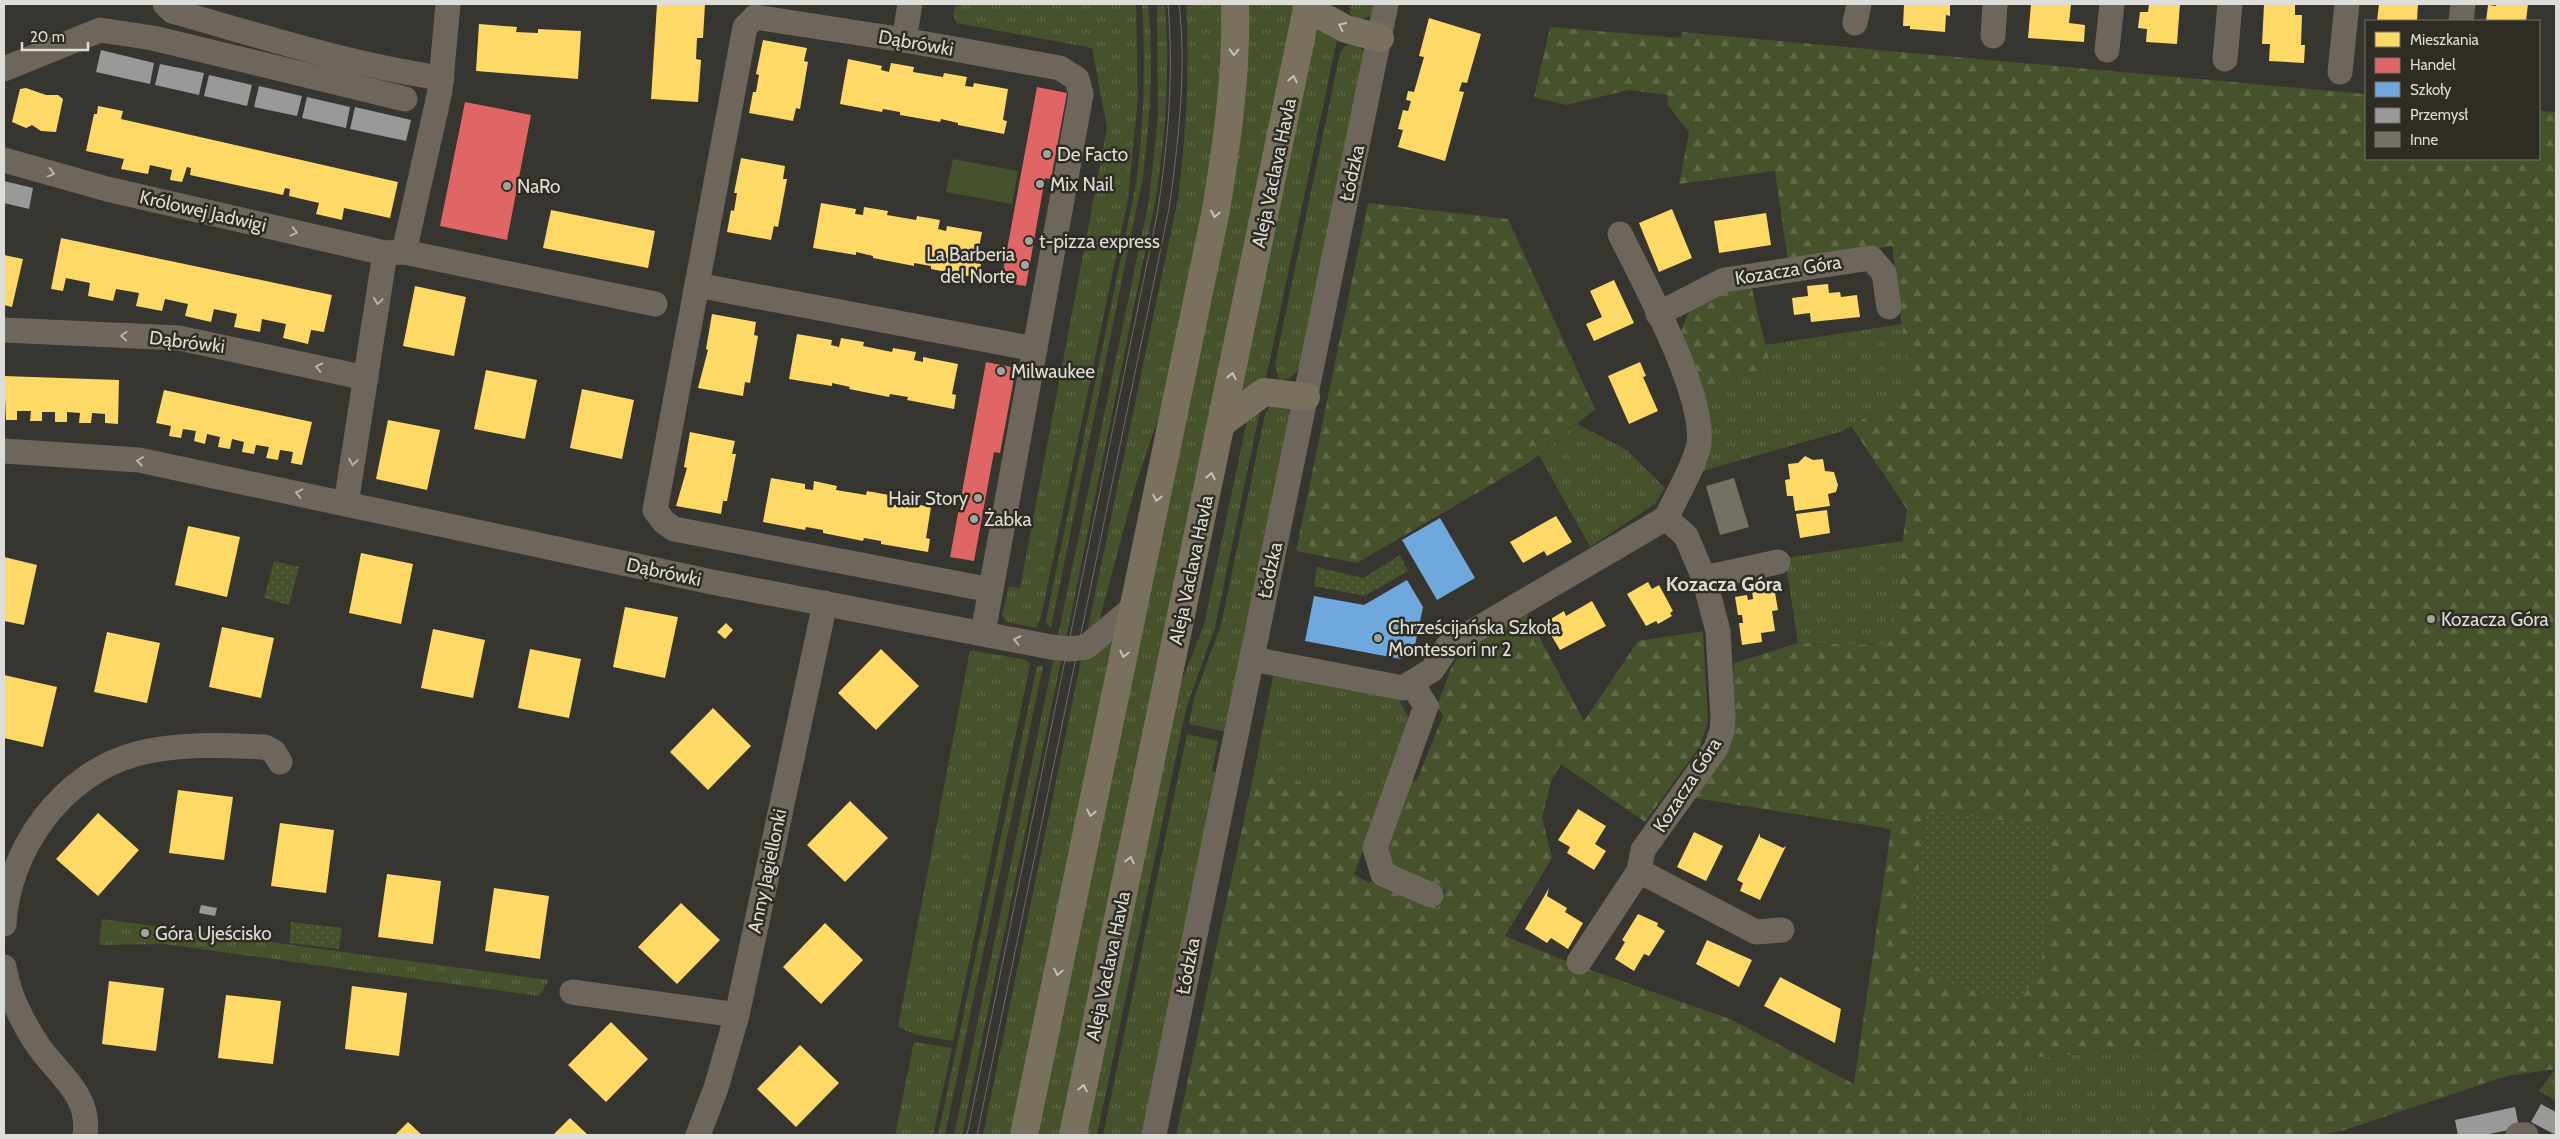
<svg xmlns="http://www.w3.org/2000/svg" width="2560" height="1139" viewBox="0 0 2560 1139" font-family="Cabin,sans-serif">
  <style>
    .grass { fill: url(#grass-tufts) }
    .forest { fill: url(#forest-firs) }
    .park { fill: url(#park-dots) }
    .garden { fill: #45522b }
    .homes { fill: #ffd966 }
    .shops { fill: #e06666 }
    .schools { fill: #6fa8dc }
    .industry { fill: #999 }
    .building { fill: #747163 }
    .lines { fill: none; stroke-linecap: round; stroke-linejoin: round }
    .minor { stroke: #6e665b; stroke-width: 25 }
    .major { stroke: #7a705e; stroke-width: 28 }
    .tram { stroke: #6f6b63; stroke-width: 1 }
    .oneway { stroke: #c6c2b9 }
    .oneway2 { stroke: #b7b3ac }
    .poi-dot { fill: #a4a29d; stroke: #2f2d23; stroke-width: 2 }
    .labels { text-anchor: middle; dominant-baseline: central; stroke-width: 5; stroke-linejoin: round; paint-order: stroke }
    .street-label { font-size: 19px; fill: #dfddd7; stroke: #2f2d23 }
    .poi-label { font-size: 19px; fill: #dfddd7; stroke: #2f2d23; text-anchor: start }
    .neighbourhood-label { font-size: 20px; font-weight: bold; fill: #dfddd7; stroke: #2f2d23 }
  </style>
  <defs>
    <pattern id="grass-tufts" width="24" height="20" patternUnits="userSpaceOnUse" patternTransform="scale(1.25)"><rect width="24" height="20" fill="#45522b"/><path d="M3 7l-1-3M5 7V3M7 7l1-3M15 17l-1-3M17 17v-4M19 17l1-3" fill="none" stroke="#5f6a49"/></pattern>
    <pattern id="forest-firs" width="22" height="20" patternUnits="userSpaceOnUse" patternTransform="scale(1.25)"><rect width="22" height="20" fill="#45522b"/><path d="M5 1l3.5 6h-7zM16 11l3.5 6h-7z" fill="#5f6a49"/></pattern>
    <pattern id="park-dots" width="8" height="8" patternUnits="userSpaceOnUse" patternTransform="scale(1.25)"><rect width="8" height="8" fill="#45522b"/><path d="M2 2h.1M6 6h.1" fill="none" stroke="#5f6a49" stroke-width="1.8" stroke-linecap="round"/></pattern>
  </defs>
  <rect width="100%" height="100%" fill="#363530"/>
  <g class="grass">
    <polygon points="956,4 1136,4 1138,98 1128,199 1041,617 1036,628 1007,622 1002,616 1009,586 1020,588 1107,128 1092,48 957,23 953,16"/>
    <path d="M1142,4H1148C1154,61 1150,120 1143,177L1051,628L1046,624V620L1136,184C1144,124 1146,64 1142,4Z"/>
    <path d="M1157,4H1165C1170,70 1166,137 1155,203L1066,639L1057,640L1149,200L1158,117Z"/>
    <path d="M1186,4H1223L1219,95L1211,167L1164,401L1135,487L1100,618L1086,637L1178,198C1186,133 1190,69 1186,4Z"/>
    <polygon points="1248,4 1296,4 1060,1135 1036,1135 1233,190 1244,111"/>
    <polygon points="1350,4 1377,4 1373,15 1359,20 1350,14"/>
    <polygon points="1317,26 1338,35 1265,383 1239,400"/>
    <polygon points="1354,41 1365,53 1301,367 1290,378 1279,381 1275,364 1340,53 1344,47"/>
    <polygon points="1902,324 1910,392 1843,431 1703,471 1712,441 1711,424 1702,388 1770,368 1765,345"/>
    <polygon points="1275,399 1288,408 1291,416 1226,732 1189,724 1194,698 1221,625 1265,414"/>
    <polygon points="1262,401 1215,627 1186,709 1097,1135 1086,1135 1179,688 1204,625 1246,425 1248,418"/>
    <polygon points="1577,424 1627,450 1665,488 1656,503 1590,547 1539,455"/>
    <polygon points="1903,541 1888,645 1798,643 1785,558"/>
    <polygon points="1115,629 1011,1135 983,1135 1082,655"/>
    <polygon points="970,650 1026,660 1030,664 953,1041 917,1035 898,1027"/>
    <polygon points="1054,656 1062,657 1061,661 962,1135 954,1135"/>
    <polygon points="1037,666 1043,666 945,1135 938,1135"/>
    <polygon points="1273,676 1399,700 1411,722 1383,799 1254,773"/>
    <polygon points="1187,734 1218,741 1212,771 1219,773 1144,1135 1103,1135"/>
    <polygon points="102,919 132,923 549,980 539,996 164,944 99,945"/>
    <polygon points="914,1042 952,1048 933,1135 895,1135"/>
    <polygon points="2163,1048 2148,1135 2022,1135 2028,1058"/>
    <polygon points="2555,1069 2556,1069 2556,1101 2539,1091"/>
  </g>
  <g class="forest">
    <polygon points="1550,27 1681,38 1682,32 2366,94 2366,159 2539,159 2539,111 2556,112 2556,1069 2507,1076 2345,1130 2321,1135 2148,1135 2162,1048 2028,1058 2022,1135 1176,1135 1254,773 1383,799 1354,874 1369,883 1370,881 1437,908 1446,891 1395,870 1383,844 1406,785 1417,780 1443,716 1437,706 1452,666 1465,650 1527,614 1584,721 1638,641 1703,631 1708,722 1700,746 1645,822 1561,764 1551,782 1542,817 1552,858 1505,936 1571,963 1730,1019 1854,1084 1891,829 1694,798 1730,746 1734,663 1798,643 1888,645 1907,509 1851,426 1910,392 1892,246 1788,262 1775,171 1679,184 1689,132 1667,104 1668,95 1629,90 1566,105 1534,97"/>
    <polygon points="1368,203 1508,219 1595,409 1530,462 1357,563 1296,551"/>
    <polygon points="1751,285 1771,368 1702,388 1681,331 1691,306 1734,288"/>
  </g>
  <g class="park">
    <polygon points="1400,555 1408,571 1364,596 1314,586 1317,567 1363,578"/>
    <polygon points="274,561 299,567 289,605 264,598"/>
    <path d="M1927,810L2054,827C2046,874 2052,923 2039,969C2035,983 2023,994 2015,1004L1924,974L1912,961L1908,944Z"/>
    <polygon points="291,922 342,928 339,949 289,943"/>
  </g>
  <polygon class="garden" points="953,159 1018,171 1012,204 946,192"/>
  <g class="homes">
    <polygon points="657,4 705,4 703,38 697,38 696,59 701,60 698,102 651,99"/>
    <polygon points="1904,4 1950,4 1950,16 1946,15 1945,32 1910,29 1910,26 1903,26"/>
    <polygon points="2031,4 2071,4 2069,23 2085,25 2084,42 2028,38"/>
    <polygon points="2149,4 2180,4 2177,44 2146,42 2147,29 2138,28 2140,12 2148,12"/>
    <polygon points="2264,4 2295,4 2295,15 2302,15 2301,45 2305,45 2304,63 2269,61 2270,44 2262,44"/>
    <polygon points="2379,4 2418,4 2417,21 2377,21"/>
    <polygon points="2496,4 2528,4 2526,21 2486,21 2488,5 2496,6"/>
    <polygon points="1429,18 1481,34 1467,83 1462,82 1459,91 1464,92 1445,161 1398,147 1403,130 1398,129 1403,110 1408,111 1411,101 1406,100 1408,91 1414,92 1424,57 1419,56"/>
    <polygon points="479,24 517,27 516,32 538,33 538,29 581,31 578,79 476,71"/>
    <polygon points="763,40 807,48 804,61 808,62 800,109 796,108 793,121 749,113 753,92 756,92 759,75 756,74"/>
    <polygon points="848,59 882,66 881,70 889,72 891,63 914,67 913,72 943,77 944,73 967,77 965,86 973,87 974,83 1008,89 1003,120 1007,121 1004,134 958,125 958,123 941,119 940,122 900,115 900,112 883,109 882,112 840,104"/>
    <polygon points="26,88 46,95 58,95 63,99 56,132 41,131 32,125 26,128 12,122 20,89"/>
    <polygon points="98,106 123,111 121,119 398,182 390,218 344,208 342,220 316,214 319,203 289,196 290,189 285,188 283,195 190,175 191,168 187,167 182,182 170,180 172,170 150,165 148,174 121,169 124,159 86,151 94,114 97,114"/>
    <polygon points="741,158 785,166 783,179 787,179 778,227 774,226 771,240 727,232 731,210 734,211 737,193 734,193"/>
    <polygon points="821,203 856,209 855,214 863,215 864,207 888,211 887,215 916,220 917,216 940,220 938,229 946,231 947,226 982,232 976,263 981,264 978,278 931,269 931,266 914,263 914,266 873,258 873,256 856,252 856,255 813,248"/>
    <polygon points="1672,209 1692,258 1659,272 1639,223"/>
    <polygon points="551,210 655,231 648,268 543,248"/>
    <polygon points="1766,213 1771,245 1719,253 1714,221"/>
    <polygon points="61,238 332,295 324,332 311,330 308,344 283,338 286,324 262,319 260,332 234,327 237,314 214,309 211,322 185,316 188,304 165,299 162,311 136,306 139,293 116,289 113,301 88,296 90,283 66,278 63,291 51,289"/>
    <polygon points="4,255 23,259 12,307 4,305"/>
    <polygon points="1614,280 1634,323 1594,341 1586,324 1602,317 1590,291"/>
    <polygon points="1828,284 1829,293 1840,292 1841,297 1857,295 1860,317 1811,322 1810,313 1794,315 1792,298 1808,296 1807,286"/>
    <polygon points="415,286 466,297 454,356 403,346"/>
    <polygon points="712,314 756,322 754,335 758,336 750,383 745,382 743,396 698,388 708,350 706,349"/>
    <polygon points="797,334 832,340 831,345 839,347 841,338 864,342 863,346 892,352 893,348 916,352 914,360 923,362 923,357 958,364 952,394 956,395 954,409 907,400 908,397 890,394 889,397 849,389 850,387 832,383 832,386 789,379"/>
    <polygon points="1640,362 1646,376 1643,377 1658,411 1629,424 1608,376"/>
    <polygon points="486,370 537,380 525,439 474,429"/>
    <polygon points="4,376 119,380 118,424 105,423 105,414 92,413 91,423 79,423 80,413 67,412 67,422 55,422 55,412 42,412 42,421 30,421 31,411 17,411 17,420 6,420"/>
    <polygon points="582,389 634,400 622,459 570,448"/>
    <polygon points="164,390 312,422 302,465 291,463 293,452 280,450 278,460 266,458 269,447 256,445 254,454 242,452 244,442 232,439 230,449 218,447 220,437 207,434 205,444 194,441 196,431 183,429 181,438 169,436 171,426 156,423"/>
    <polygon points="388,420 440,430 427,490 376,479"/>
    <polygon points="690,432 735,441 732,454 736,454 727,501 723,501 721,514 676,506 687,468 684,467"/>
    <polygon points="1805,456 1813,460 1823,459 1825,471 1834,472 1838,485 1836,492 1828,494 1830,506 1795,511 1793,496 1787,496 1785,480 1790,479 1788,464 1798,463"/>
    <polygon points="771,478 805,484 805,489 813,490 814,481 837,486 836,490 866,495 867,491 889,495 888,504 896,505 897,501 931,507 926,538 930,539 928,552 881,544 881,541 864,538 863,541 823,533 823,530 806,527 805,530 763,522"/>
    <polygon points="1827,510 1830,533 1800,538 1796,514"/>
    <polygon points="1556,516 1572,542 1547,556 1544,551 1523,563 1510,542"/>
    <polygon points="188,526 240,537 227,597 175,585"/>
    <polygon points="361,553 413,564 401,624 349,613"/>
    <polygon points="4,557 37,565 24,625 4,621"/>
    <polygon points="1648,582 1652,589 1659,585 1673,611 1670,613 1672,616 1658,624 1656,621 1646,626 1627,594"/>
    <polygon points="1774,587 1778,610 1772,611 1775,631 1761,633 1762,642 1742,645 1739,623 1743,623 1742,615 1738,615 1735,597 1747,595 1748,600 1753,599 1752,591"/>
    <polygon points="1592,601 1606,626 1560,650 1544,623 1564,611 1566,616"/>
    <polygon points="625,607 678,617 665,678 613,667"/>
    <polygon points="726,623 733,630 725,639 717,632"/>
    <polygon points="222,627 274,638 261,698 209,687"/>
    <polygon points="433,629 485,640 473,698 421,688"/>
    <polygon points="107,632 160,643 147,703 94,692"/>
    <polygon points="530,649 581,659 569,718 518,708"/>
    <polygon points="881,649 919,686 876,730 838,693"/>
    <polygon points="4,675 57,687 43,747 4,738"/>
    <polygon points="713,708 751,746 708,790 670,752"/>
    <polygon points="178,790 233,797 224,860 169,853"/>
    <polygon points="850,801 888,838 845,882 807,845"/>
    <polygon points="1578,809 1606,826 1595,844 1606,851 1594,870 1567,853 1570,847 1558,840"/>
    <polygon points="98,813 139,850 98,896 56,859"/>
    <polygon points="280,823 334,830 326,893 271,886"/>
    <polygon points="1694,832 1723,846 1706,881 1677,867"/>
    <polygon points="1760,833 1760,837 1783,848 1786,846 1760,900 1740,891 1743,883 1737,880"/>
    <polygon points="387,874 441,881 433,944 378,937"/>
    <polygon points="494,888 549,896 540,959 485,951"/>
    <polygon points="1549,888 1547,896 1567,908 1565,912 1583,923 1568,949 1551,938 1547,943 1525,929"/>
    <polygon points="681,903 720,940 677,984 638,947"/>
    <polygon points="1638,914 1658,923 1657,926 1665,931 1649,956 1644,954 1634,971 1615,959 1625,942 1622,940"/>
    <polygon points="825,923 863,960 821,1004 783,967"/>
    <polygon points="1707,940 1752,960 1739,987 1696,964"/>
    <polygon points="1780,977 1841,1009 1835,1043 1764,1006"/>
    <polygon points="109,981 164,988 156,1051 102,1044"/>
    <polygon points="352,986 407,993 399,1056 345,1049"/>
    <polygon points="226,995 281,1001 273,1064 218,1058"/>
    <polygon points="611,1022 648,1059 606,1102 568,1065"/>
    <polygon points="800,1045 839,1083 796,1127 757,1089"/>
    <polygon points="570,1118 588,1135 553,1135"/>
    <polygon points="408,1122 422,1135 395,1135"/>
  </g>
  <g class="shops">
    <polygon points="1037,87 1067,93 1051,179 1045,178 1026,286 1001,282"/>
    <polygon points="465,102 531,115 507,240 440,226"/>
    <polygon points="986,362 1016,368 1000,453 994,452 974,561 950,557"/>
  </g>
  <g class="schools">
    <polygon points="1440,518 1475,578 1437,600 1402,540"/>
    <polygon points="1407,580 1423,607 1414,650 1401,659 1305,641 1314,596 1364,605"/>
  </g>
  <g class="industry">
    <polygon points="101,50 154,63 150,84 96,72"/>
    <polygon points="160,64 204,73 199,95 155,85"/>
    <polygon points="209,75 252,85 247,106 204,96"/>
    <polygon points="259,86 302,96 297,116 254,107"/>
    <polygon points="307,97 350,107 346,128 302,118"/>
    <polygon points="355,107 411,120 406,141 350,129"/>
    <polygon points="4,181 33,188 29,209 4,203"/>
    <polygon points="201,905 217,908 215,916 199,913"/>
    <polygon points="2541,1104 2556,1112 2556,1135 2531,1122"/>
    <polygon points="2515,1107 2519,1128 2484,1135 2458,1135 2455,1120"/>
  </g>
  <polygon class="building" points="1734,478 1749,527 1720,535 1706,486"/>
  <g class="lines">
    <g class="minor">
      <path d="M165,4L172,11C261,36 351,65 442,78"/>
      <polyline points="2461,21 2463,4"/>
      <polyline points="1855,23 1859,4"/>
      <polyline points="1993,36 1995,4"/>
      <polyline points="904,40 910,4"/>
      <polyline points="2107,50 2112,4"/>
      <polyline points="2225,59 2230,4"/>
      <polyline points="4,69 100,30 153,38 405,99"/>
      <polyline points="2340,72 2347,4"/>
      <polyline points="4,160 107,189 385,253 404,252 655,304"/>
      <path d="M1620,234C1644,283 1705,393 1699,444C1696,463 1675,499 1666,518"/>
      <polyline points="404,252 440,91 448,4"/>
      <polyline points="697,285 1035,349"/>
      <polyline points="1658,314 1724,280 1871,258 1884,273 1889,307"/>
      <polyline points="4,330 179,338 366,378"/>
      <polyline points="4,451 139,460 712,582 1051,647 1069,649 1086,647 1134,607"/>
      <polyline points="346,504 385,253"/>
      <polyline points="1704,578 1778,562"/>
      <path d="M983,633C1016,454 1049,274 1081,94L1077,79L1060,68L904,40L755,17L745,27L655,510L664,522L674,529L991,590"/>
      <polyline points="1252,659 1403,688 1432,670 1448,646 1666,518 1686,536 1704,578 1718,631 1723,718 1722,731 1716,748 1643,850 1639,871 1579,962"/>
      <polyline points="1411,683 1426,706 1375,848 1383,874 1431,895"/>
      <polyline points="1639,871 1756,932 1782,930"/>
      <path d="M4,924C8,850 62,774 136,754C177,743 222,745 265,747L274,752L280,762"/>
      <path d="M4,967C9,997 22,1022 39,1047C59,1075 91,1096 85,1135"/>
      <polyline points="572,992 737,1015"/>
      <polyline points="698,1135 716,1088 737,1015 825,603"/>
      <polyline points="1154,1135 1386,4"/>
      <polyline points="2518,1135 2526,1135"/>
    </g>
    <g class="major">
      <polyline points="1307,8 1346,29 1380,38"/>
      <polyline points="1222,423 1264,392 1306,397"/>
      <path d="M1024,1135L1216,210C1227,142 1237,73 1235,4"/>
      <polyline points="1073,1135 1308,4"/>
    </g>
    <g class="tram">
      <path d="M967,1135L1157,215C1168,145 1174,75 1168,4"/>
      <path d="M977,1135L1169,209C1178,146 1187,67 1179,4"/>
    </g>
  </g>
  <defs><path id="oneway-chevron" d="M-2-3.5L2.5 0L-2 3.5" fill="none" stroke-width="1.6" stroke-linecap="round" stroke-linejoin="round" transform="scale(1.25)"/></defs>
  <g class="oneway">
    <use href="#oneway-chevron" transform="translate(1342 26) rotate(-155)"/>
    <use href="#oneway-chevron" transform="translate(1234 52) rotate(91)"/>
    <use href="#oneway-chevron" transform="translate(1293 79) rotate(-78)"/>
    <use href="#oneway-chevron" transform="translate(1215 214) rotate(101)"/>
    <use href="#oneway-chevron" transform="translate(1232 376) rotate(-78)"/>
    <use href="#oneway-chevron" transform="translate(1211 476) rotate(-78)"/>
    <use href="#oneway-chevron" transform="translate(1157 498) rotate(102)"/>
    <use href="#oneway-chevron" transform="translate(1124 654) rotate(102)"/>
    <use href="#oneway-chevron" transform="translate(1091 813) rotate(102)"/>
    <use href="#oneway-chevron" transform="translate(1130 860) rotate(-78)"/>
    <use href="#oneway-chevron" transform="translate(1058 972) rotate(102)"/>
    <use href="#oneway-chevron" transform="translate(1083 1088) rotate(-78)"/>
  </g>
  <g class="oneway2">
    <use href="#oneway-chevron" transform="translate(51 173) rotate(15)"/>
    <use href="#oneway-chevron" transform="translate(294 232) rotate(13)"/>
    <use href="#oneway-chevron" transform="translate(378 301) rotate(98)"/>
    <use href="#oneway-chevron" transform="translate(124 336) rotate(-177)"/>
    <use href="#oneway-chevron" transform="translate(319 367) rotate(-167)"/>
    <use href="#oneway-chevron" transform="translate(140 461) rotate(-172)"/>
    <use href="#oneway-chevron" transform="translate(353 462) rotate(99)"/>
    <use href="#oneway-chevron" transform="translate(299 493) rotate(-167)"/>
    <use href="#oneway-chevron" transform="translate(1017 640) rotate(-168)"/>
  </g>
  <g class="poi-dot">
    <circle cx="1047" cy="154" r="5"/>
    <circle cx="1040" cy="184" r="5"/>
    <circle cx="507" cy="186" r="5"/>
    <circle cx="1029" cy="241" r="5"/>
    <circle cx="1025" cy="265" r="5"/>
    <circle cx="1001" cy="371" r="5"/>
    <circle cx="978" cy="498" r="5"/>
    <circle cx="974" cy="519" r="5"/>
    <circle cx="2431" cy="619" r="5"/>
    <circle cx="1378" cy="638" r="5"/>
    <circle cx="145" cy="933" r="5"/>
  </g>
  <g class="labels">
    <g class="street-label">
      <text transform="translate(916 43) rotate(10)">Dąbrówki</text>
      <text transform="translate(1274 173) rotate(-78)">Aleja Vaclava Havla</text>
      <text transform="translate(1352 173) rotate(-78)">Łódzka</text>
      <text transform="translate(203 211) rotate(13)">Królowej Jadwigi</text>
      <text transform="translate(1788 270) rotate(-9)">Kozacza Góra</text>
      <text transform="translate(187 342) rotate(7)">Dąbrówki</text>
      <text transform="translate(1191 570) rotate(-78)">Aleja Vaclava Havla</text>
      <text transform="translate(1270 570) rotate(-78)">Łódzka</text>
      <text transform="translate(664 572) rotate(12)">Dąbrówki</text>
      <text transform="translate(1687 785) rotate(-57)">Kozacza Góra</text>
      <text transform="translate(767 871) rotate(-78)">Anny Jagiellonki</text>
      <text transform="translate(1108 966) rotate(-78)">Aleja Vaclava Havla</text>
      <text transform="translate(1188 966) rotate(-79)">Łódzka</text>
    </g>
    <g class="poi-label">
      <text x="1057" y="154">De Facto</text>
      <text x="1050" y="184">Mix Nail</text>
      <text x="517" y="186">NaRo</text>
      <text x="1039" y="241">t-pizza express</text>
      <text x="1015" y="254" text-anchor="end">La Barberia<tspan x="1015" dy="22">del Norte</tspan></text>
      <text x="1011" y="371">Milwaukee</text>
      <text x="968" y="498" text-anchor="end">Hair Story</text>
      <text x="984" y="519">Żabka</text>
      <text x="2441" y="619">Kozacza Góra</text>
      <text x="1388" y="627">Chrześcijańska Szkoła<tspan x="1388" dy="22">Montessori nr 2</tspan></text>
      <text x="155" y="933">Góra Ujeścisko</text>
    </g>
    <g class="neighbourhood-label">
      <text x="1724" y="584">Kozacza Góra</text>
    </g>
  </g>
  <rect width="2560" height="1139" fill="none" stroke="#dfddd7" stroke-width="10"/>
  <rect x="2365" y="20" width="175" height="140" fill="#2f2d23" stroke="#75736b"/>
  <rect x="2375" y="32" width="25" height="15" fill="#ffd966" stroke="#75736b"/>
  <text x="2410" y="45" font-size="15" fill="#dfddd7">Mieszkania</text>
  <rect x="2375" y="58" width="25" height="15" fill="#e06666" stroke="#75736b"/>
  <text x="2410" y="70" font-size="15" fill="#dfddd7">Handel</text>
  <rect x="2375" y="82" width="25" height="15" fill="#6fa8dc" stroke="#75736b"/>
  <text x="2410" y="95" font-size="15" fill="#dfddd7">Szkoły</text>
  <rect x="2375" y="108" width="25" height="15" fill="#999999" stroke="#75736b"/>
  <text x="2410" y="120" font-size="15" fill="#dfddd7">Przemysł</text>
  <rect x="2375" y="132" width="25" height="15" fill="#747163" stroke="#75736b"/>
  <text x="2410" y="145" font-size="15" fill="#dfddd7">Inne</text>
  <path d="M22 42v8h66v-8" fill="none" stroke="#dfddd7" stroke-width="2.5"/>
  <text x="30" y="42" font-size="15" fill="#dfddd7" stroke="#2f2d23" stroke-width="4" paint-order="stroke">20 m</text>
</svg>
